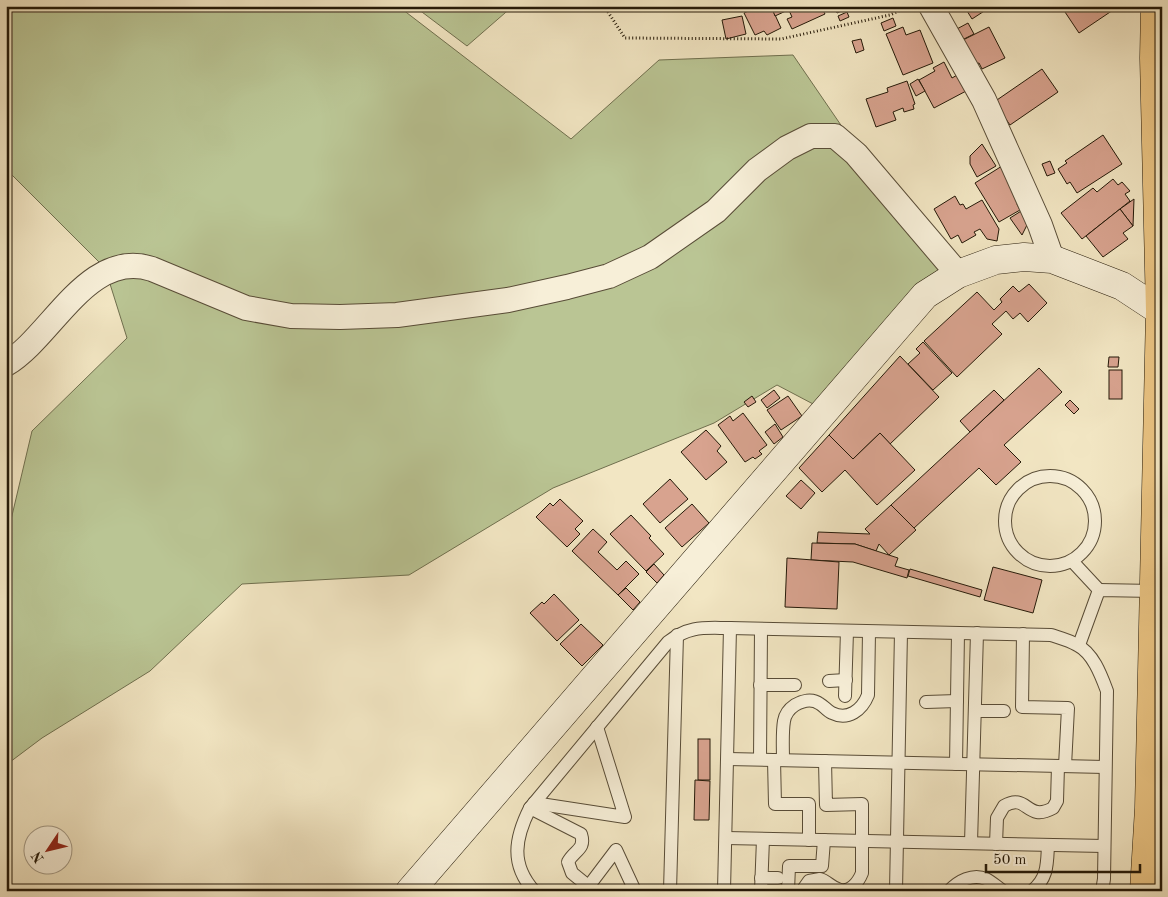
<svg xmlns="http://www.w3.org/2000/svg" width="1168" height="897" viewBox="0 0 1168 897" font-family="'Old Standard TT',serif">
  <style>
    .green { fill: #bac594; stroke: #6f6f4e }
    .building { fill: #d8a38f; stroke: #241908 }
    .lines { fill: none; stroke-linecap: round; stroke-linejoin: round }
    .lane-casing { stroke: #584c37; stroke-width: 14 }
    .street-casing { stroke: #584c37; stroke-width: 26 }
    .secondary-casing { stroke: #241908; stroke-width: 29 }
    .highway-casing { stroke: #241908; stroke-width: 29 }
    .path { stroke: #241908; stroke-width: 3; stroke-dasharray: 1 2.5; stroke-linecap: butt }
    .lane { stroke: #f7efd8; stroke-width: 12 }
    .street { stroke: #f7efd8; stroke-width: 24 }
    .secondary { stroke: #f7efd8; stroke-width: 28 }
    .highway { stroke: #e9c382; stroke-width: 28 }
  </style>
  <rect width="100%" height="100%" fill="#f2e6c3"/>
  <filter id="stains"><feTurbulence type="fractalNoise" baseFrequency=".004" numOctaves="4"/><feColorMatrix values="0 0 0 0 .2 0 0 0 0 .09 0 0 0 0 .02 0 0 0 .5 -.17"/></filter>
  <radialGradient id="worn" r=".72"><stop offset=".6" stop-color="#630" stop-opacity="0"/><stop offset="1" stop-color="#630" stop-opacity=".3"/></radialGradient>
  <g class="green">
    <polygon points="6,6 398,6 571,139 659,60 793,55 940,270 815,405 777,385 714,423 553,488 409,575 242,584 150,671 42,738 6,765 6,541 32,431 127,338 105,268 6,169"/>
    <polygon points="414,6 513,6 467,46"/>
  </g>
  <g class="building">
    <polygon points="759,6 771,6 781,28 767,35 764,31 755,35 744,13"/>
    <polygon points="771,6 786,6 788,10 775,16"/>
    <polygon points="787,6 821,6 825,14 792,29 787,19 792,17"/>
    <polygon points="834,6 853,6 837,13"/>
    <polygon points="964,6 992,6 972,19"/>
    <polygon points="1061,6 1093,6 1097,12 1105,6 1119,6 1079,33"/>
    <polygon points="847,12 849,17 840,21 838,16"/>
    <polygon points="742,16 746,34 726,39 722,20"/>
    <polygon points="893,18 896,26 884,31 881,23"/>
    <polygon points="968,23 974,34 960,41 955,30"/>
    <polygon points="903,27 906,35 920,30 933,63 903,75 886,34"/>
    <polygon points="989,27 1005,58 982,69 979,63 976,64 963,40"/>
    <polygon points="861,39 864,50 856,53 852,41"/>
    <polygon points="944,62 952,78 959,74 968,90 934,108 919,80 935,71 933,68"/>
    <polygon points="1042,69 1058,92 1010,125 994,102"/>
    <polygon points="918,79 925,91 916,96 910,84"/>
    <polygon points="907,81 915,104 913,105 914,109 904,112 903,108 893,112 896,120 876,127 866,99 888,92 887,88"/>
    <polygon points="1103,135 1122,164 1077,193 1070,182 1067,184 1058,169 1067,163 1065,161"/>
    <polygon points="982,144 996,166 977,177 970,164 970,156"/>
    <polygon points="1050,161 1055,173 1047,176 1042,164"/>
    <polygon points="1002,166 1023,201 1017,204 1020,210 999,222 975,183"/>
    <polygon points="1113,179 1118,185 1122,182 1130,191 1125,194 1130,201 1082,239 1061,213 1093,188 1097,192"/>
    <polygon points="955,196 960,205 963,204 966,209 982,200 999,229 997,241 987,239 980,229 974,232 976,235 962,243 958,235 951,239 934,209"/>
    <polygon points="1134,199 1133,226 1120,209"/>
    <polygon points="1026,208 1028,223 1022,235 1010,218"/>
    <polygon points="1120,209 1133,226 1123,233 1128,239 1103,257 1086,236"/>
    <polygon points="1029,284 1047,303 1028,322 1020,313 1013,319 1006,311 992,324 1002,334 957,377 924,341 977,292 994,310 1002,302 1000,299 1013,286 1019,292"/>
    <polygon points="923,342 952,373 933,390 908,364 920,353 916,349"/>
    <polygon points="900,356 939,397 890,444 880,433 853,459 829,435"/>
    <polygon points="1109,357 1119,357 1118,367 1108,367"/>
    <polygon points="1039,368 1062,392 1004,445 1021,462 996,485 979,468 913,529 891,505"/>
    <rect x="1109" y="370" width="13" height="29"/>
    <polygon points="774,390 780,398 767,408 761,400"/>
    <polygon points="994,390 1004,400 970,432 960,421"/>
    <polygon points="752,396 756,402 748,407 744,402"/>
    <polygon points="788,396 802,416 781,430 767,410"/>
    <polygon points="1070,400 1079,409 1074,414 1065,405"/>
    <polygon points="743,413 767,445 759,451 762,454 755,459 753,457 745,462 718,425 730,416 733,421"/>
    <polygon points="775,424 783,437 774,444 765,432"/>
    <polygon points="706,430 721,446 717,451 727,462 706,480 681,452"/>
    <polygon points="880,433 915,470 877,505 845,470 822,492 799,468 829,435 853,459"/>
    <polygon points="670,479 688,499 660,523 643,504"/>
    <polygon points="801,480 815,493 801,509 786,496"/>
    <polygon points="560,499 583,521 575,529 580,534 567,547 536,517 550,503 553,506"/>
    <polygon points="692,504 709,523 682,547 665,528"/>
    <polygon points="891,505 916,530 889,555 879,544 876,551 855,544 817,543 818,532 870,534 865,529"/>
    <polygon points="631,515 651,536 649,538 664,554 646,571 610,534"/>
    <polygon points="593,529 607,542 598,552 617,570 626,561 639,574 618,595 572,551"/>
    <polygon points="812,543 855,544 898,558 895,566 909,570 907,578 853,562 811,560"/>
    <polygon points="787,558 839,562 837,609 785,607"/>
    <polygon points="654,564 664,575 657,583 646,572"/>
    <polygon points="993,567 1042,580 1033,613 984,600"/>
    <polygon points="910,569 982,590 980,597 908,576"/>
    <polygon points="626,588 640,602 633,610 618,595"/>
    <polygon points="554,594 579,620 557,641 530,613 542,602 544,604"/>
    <polygon points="581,624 603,645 582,666 560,644"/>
    <rect x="698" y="739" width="12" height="41"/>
    <polygon points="695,780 710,781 709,820 694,820"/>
  </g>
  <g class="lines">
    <defs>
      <g id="lane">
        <circle cx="1050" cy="521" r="45"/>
        <polyline points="1072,561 1099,590"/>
        <polyline points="1023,634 1022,707 1068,708 1065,766"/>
        <polyline points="1079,645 1099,590 1154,591"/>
        <polyline points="829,681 846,680"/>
        <polyline points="760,685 795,685"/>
        <polyline points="845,696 847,631"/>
        <polyline points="926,702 957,701"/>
        <polyline points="975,711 1004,711"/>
        <polyline points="728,759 1105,767"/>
        <polyline points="760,759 761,629"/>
        <polyline points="774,760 775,804 809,804 809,840"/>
        <path d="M783,760C783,747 782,733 784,721C785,715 789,709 795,705C802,701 812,698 820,704C824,706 827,711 832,713C848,721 862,710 868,695L869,632"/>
        <polyline points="956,764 958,633"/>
        <polyline points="534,803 625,817 597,727"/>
        <path d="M530,808L581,834C586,850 574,850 568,862L572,873L588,886"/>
        <polyline points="726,838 1104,846"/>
        <polyline points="971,843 977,633"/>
        <path d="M996,844L997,818L1004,806C1028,792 1026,823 1053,808L1057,801L1058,766"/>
        <polyline points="761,878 778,878"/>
        <path d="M534,891C510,864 515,838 530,808L668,642C690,625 705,628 730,628L1051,635C1060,638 1069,640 1077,645C1093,653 1101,675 1107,691L1104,879L1102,891"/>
        <polyline points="585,891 616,850 635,891"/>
        <polyline points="670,891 677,635"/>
        <polyline points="724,891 730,628"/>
        <polyline points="761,891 763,839"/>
        <polyline points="788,891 789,866 822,866 824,840"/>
        <path d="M802,891L809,881L820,879C827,881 831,887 838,889C849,894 858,883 862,873V804L826,805L825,761"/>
        <polyline points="896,891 901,632"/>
        <path d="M949,891C958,881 973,873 986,879C992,882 997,887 1003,891"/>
        <path d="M1032,891C1048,878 1047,864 1048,845"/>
      </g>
      <g id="street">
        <polyline points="931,6 984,100 1040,225 1052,259"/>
        <path d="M6,364C52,337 88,248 152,269L246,308L291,316L340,317L397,315L508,300L567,287L609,276L650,257L716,211L757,170L787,148L811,136H835L856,154L958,274"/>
      </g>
      <polyline id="secondary" points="410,891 925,295 958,274 996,260 1024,257 1052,259 1122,286 1160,311"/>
      <polyline id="highway" points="1144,891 1149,808 1160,311 1154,58 1155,6"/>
    </defs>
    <use href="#lane" class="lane-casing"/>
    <use href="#street" class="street-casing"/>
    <use href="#secondary" class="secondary-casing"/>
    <use href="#highway" class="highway-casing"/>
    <polyline class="path" points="604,6 625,38 781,39 890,15 909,6"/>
    <use href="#lane" class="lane"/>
    <use href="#street" class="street"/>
    <use href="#secondary" class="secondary"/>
    <use href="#highway" class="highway"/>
  </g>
  <rect width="1168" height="897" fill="none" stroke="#f2e6c3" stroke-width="25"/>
  <rect x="8" y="8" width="1153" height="882" fill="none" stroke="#241908" stroke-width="2.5"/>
  <rect x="12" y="12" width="1143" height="872" fill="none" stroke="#241908"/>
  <g transform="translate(48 850) rotate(235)"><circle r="24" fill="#f7efd8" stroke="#a39985"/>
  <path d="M0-4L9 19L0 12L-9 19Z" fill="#8f2418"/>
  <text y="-8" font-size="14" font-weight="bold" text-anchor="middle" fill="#241908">N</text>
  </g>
  <path d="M986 864v8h154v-8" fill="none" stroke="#241908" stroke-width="2.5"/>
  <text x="993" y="864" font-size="15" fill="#241908" stroke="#f7efd8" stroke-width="4" paint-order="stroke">50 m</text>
  <rect width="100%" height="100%" filter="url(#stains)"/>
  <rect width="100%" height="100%" fill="url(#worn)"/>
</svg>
